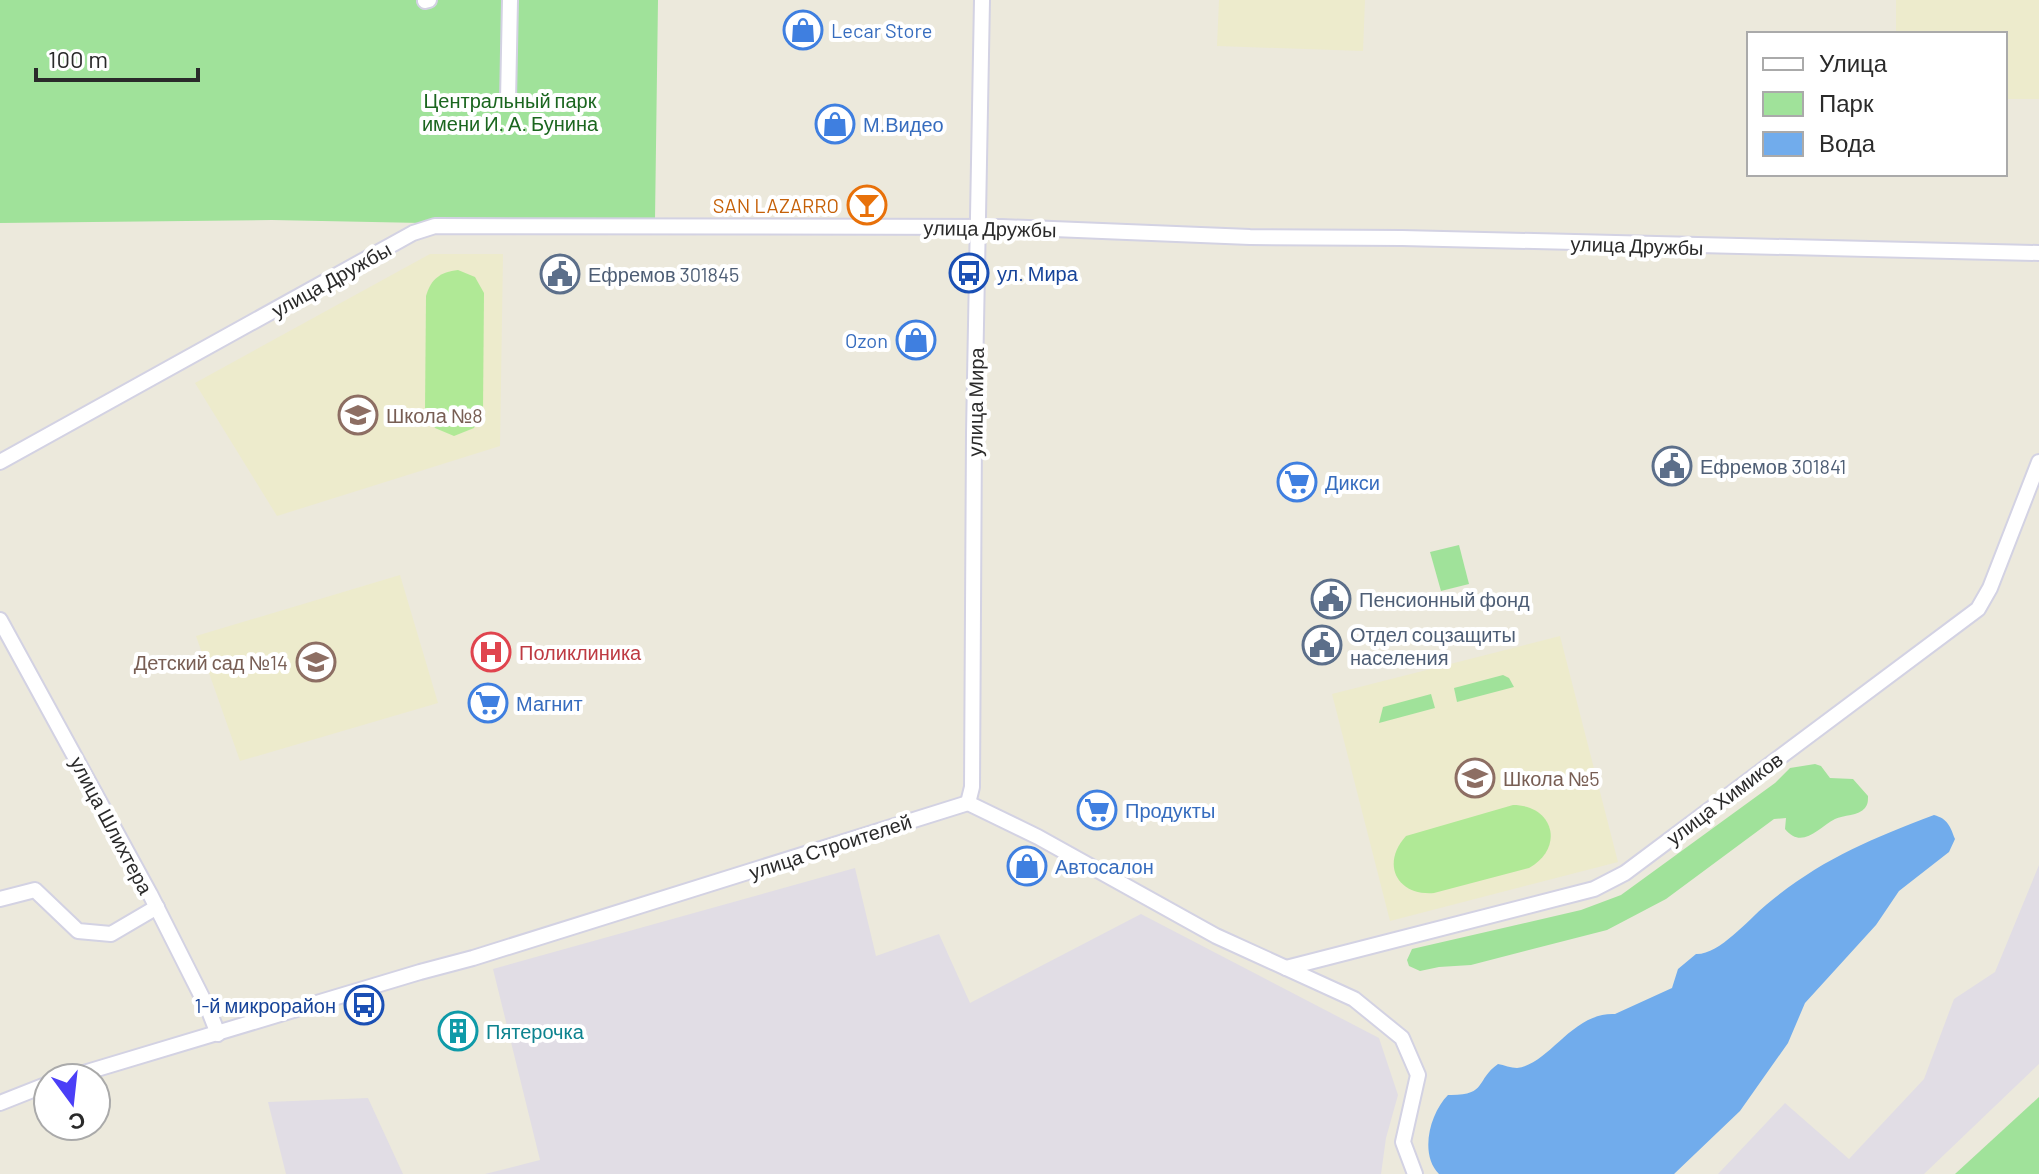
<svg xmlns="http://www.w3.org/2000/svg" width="2039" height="1174" viewBox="0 0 2039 1174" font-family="Barlow,sans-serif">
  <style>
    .industrial { fill: #e1dde5 }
    .education { fill: #edebcc }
    .green { fill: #a0e29a }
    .pitch { fill: #b0e996 }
    .water { fill: #71acec }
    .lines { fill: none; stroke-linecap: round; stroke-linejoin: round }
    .minor-casing { stroke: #d3d2e3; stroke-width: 18 }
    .minor { stroke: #fff; stroke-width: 14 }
    .labels { text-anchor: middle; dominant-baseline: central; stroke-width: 8; stroke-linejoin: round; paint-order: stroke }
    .shop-label { font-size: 20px; fill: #366cbe; stroke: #fff; text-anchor: start }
    .park-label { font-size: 20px; fill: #1b661f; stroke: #fff }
    .food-label { font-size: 20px; fill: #c56008; stroke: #fff; text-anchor: end }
    .street-label { font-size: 20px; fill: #2a2a2a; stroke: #fff }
    .transit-label { font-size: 20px; fill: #164399; stroke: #fff; text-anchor: start }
    .service-label { font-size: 20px; fill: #4e5e75; stroke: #fff; text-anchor: start }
    .education-label { font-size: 20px; fill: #785e54; stroke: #fff; text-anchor: start }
    .health-label { font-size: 20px; fill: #be3a42; stroke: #fff; text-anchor: start }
    .culture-label { font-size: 20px; fill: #0d838f; stroke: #fff; text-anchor: start }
  </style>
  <rect width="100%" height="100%" fill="#ece9dc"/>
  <g class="industrial">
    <polygon points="2039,865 2039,1064 1924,1174 1718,1174 1785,1103 1849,1159 1924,1079 1954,999 1995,972"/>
    <polygon points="855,868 876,956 939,934 970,1003 1141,914 1379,1038 1398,1095 1386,1138 1381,1174 485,1174 540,1160 493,969"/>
    <polygon points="368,1098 403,1174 286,1174 268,1102"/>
  </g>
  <g class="education">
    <polygon points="1219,0 1365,0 1363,51 1217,46"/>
    <polygon points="1896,0 2039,0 2039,99 2005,99 2005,34 1896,34"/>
    <polygon points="430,254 503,254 500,446 277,516 195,383"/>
    <polygon points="400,575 438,703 240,761 196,636"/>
    <polygon points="1560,636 1618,862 1390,921 1332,694"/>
  </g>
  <g class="green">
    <polygon points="0,0 658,0 655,219 565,226 272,220 0,223"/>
    <polygon points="1459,545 1469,584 1441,591 1430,552"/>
    <polygon points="1503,675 1509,678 1514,687 1457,702 1454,688"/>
    <polygon points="1431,694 1435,708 1379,723 1383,707"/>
    <path d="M1815,764L1821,766L1830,778L1853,779L1868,796C1868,801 1868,804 1865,808C1859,816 1843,815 1835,819C1818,828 1802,850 1785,829L1786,818L1774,819L1666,899L1607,930L1471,965L1439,967L1420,971L1409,966L1407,960L1412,949L1581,910L1621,895L1775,783L1790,768Z"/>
    <polygon points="2039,1097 2039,1174 1955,1174"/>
  </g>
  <g class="pitch">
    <path d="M458,270L475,277L484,293L483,410L474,428L454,436L435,428L425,410L426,296C431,279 440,272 458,270Z"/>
    <path d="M1513,805C1554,805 1565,848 1529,868L1434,893C1396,896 1381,863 1406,836Z"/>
  </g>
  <path class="water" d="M1934,815C1948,819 1950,826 1955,839L1949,852L1899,891L1876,925L1805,1003L1788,1043L1740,1111L1674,1174H1439C1419,1154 1430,1113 1448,1095C1488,1096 1475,1080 1498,1064C1504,1065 1511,1068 1517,1068C1550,1064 1572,1012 1615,1014L1672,988L1678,969L1696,954C1719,955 1748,920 1766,905C1820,860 1868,840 1934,815Z"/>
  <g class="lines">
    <defs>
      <g id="minor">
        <polyline points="425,1 429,0"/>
        <polyline points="508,101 510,0"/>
        <polyline points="0,462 413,233 435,226 1002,227 1250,237 1402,238 2039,253"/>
        <polyline points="0,620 150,894 209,1011 218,1034"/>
        <polyline points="968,803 972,787 974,433 982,0"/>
        <polyline points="0,899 35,890 78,931 111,934 157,907"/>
        <polyline points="1286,968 1594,889 1625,873 1978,609 1990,588 2039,462"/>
        <polyline points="67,1078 420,972 473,958 968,803 1038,837 1216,936 1354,999 1402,1038 1418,1075 1403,1142 1415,1174"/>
        <polyline points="0,1103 48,1084"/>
      </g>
    </defs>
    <use href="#minor" class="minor-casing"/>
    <use href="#minor" class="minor"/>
  </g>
  <defs>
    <symbol id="shop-ring" viewBox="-11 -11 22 22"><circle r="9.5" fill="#fff" stroke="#3f7fe0" stroke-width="1.5"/><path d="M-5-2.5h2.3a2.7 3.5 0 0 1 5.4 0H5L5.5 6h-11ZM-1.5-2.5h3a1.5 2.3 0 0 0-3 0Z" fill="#3f7fe0"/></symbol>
    <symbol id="bar-ring" viewBox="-11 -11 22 22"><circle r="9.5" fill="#fff" stroke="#e8710a" stroke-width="1.5"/><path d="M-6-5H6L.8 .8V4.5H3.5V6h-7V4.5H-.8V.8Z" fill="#e8710a"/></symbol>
    <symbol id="bus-ring" viewBox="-11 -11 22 22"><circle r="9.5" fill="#fff" stroke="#1a4fb4" stroke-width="1.5"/><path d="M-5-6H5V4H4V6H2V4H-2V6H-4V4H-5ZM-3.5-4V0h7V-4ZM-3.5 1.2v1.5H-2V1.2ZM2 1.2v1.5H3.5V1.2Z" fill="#1a4fb4"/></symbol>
    <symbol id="civic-ring" viewBox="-11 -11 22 22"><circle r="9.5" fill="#fff" stroke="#5c6f8a" stroke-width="1.5"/><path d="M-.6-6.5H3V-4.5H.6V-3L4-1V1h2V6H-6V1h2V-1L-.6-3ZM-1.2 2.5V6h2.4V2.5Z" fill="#5c6f8a"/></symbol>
    <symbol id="school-ring" viewBox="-11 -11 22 22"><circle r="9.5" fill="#fff" stroke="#8d6e63" stroke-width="1.5"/><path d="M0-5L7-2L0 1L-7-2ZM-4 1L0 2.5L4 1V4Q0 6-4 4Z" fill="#8d6e63"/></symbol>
    <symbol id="supermarket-ring" viewBox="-11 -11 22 22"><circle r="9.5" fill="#fff" stroke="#3f7fe0" stroke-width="1.5"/><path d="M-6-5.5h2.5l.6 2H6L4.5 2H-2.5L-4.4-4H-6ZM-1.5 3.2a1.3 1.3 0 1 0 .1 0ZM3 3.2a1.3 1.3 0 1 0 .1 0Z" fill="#3f7fe0"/></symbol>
    <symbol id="hospital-ring" viewBox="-11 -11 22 22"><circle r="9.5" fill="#fff" stroke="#e0444e" stroke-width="1.5"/><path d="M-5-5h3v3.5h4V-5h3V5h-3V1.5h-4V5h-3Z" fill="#e0444e"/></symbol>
    <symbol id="building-ring" viewBox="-11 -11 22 22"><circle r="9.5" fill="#fff" stroke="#0f9aa8" stroke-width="1.5"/><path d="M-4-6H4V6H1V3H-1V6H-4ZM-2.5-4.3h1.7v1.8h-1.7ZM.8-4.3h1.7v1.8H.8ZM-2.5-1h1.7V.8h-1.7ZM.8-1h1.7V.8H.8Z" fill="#0f9aa8"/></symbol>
  </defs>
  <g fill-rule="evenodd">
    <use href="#shop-ring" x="781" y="8" width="44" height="44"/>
    <use href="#shop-ring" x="813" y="102" width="44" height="44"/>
    <use href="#bar-ring" x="845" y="183" width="44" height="44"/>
    <use href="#bus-ring" x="947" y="251" width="44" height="44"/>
    <use href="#civic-ring" x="538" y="252" width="44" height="44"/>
    <use href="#shop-ring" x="894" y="318" width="44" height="44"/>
    <use href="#school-ring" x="336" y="393" width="44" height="44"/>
    <use href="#civic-ring" x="1650" y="444" width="44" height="44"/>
    <use href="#supermarket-ring" x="1275" y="460" width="44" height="44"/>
    <use href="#civic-ring" x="1309" y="577" width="44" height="44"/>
    <use href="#civic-ring" x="1300" y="623" width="44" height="44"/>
    <use href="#hospital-ring" x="469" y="630" width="44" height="44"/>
    <use href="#school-ring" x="294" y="640" width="44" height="44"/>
    <use href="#supermarket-ring" x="466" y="681" width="44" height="44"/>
    <use href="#school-ring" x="1453" y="756" width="44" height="44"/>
    <use href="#supermarket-ring" x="1075" y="788" width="44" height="44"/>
    <use href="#shop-ring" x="1005" y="844" width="44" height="44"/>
    <use href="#bus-ring" x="342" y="983" width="44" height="44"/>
    <use href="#building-ring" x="436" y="1009" width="44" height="44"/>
  </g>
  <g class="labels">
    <g class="shop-label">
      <text x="831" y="30">Lecar Store</text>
      <text x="863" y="124">М.Видео</text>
      <text x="888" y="340" text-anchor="end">Ozon</text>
      <text x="1325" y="482">Дикси</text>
      <text x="516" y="703">Магнит</text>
      <text x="1125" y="810">Продукты</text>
      <text x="1055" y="866">Автосалон</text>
    </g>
    <g class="park-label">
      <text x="510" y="100">Центральный парк<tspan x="510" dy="23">имени И. А. Бунина</tspan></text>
    </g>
    <g class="food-label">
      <text x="839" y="205">SAN LAZARRO</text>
    </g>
    <g class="street-label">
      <text transform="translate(990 228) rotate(1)">улица Дружбы</text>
      <text transform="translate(1637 245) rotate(2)">улица Дружбы</text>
      <text transform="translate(331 279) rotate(-29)">улица Дружбы</text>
      <text transform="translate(975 402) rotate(-89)">улица Мира</text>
      <text transform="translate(1724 798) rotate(-37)">улица Химиков</text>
      <text transform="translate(112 825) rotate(62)">улица Шлихтера</text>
      <text transform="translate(830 846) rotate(-18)">улица Строителей</text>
    </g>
    <g class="transit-label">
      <text x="997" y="273">ул. Мира</text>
      <text x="336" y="1005" text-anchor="end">1-й микрорайон</text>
    </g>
    <g class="service-label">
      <text x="588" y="274">Ефремов 301845</text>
      <text x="1700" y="466">Ефремов 301841</text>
      <text x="1359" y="599">Пенсионный фонд</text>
      <text x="1350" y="634">Отдел соцзащиты<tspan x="1350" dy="23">населения</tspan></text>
    </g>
    <g class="education-label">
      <text x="386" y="415">Школа №8</text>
      <text x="288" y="662" text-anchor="end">Детский сад №14</text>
      <text x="1503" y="778">Школа №5</text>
    </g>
    <g class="health-label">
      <text x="519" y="652">Поликлиника</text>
    </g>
    <g class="culture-label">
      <text x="486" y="1031">Пятерочка</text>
    </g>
  </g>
  <rect x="1747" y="32" width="260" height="144" fill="#ffffff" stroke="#aaaaaa" stroke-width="2"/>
  <rect x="1763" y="58" width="40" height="12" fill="#ffffff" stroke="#aaaaaa" stroke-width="2"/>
  <text x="1819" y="72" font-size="24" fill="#2a2a2a">Улица</text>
  <rect x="1763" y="92" width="40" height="24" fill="#a0e29a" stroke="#aaaaaa" stroke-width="2"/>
  <text x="1819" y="112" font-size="24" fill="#2a2a2a">Парк</text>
  <rect x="1763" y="132" width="40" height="24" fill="#71acec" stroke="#aaaaaa" stroke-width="2"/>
  <text x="1819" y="152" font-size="24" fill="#2a2a2a">Вода</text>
  <g transform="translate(72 1102) rotate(165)"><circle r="38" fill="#ffffff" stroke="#aaaaaa" stroke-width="2"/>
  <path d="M0-6L14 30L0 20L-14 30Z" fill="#4b3ff7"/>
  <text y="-12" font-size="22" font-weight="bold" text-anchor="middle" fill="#2a2a2a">С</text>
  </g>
  <path d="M36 68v12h162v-12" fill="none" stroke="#2a2a2a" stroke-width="4"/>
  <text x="48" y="68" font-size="24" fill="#2a2a2a" stroke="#ffffff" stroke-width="6" paint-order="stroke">100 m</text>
</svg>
